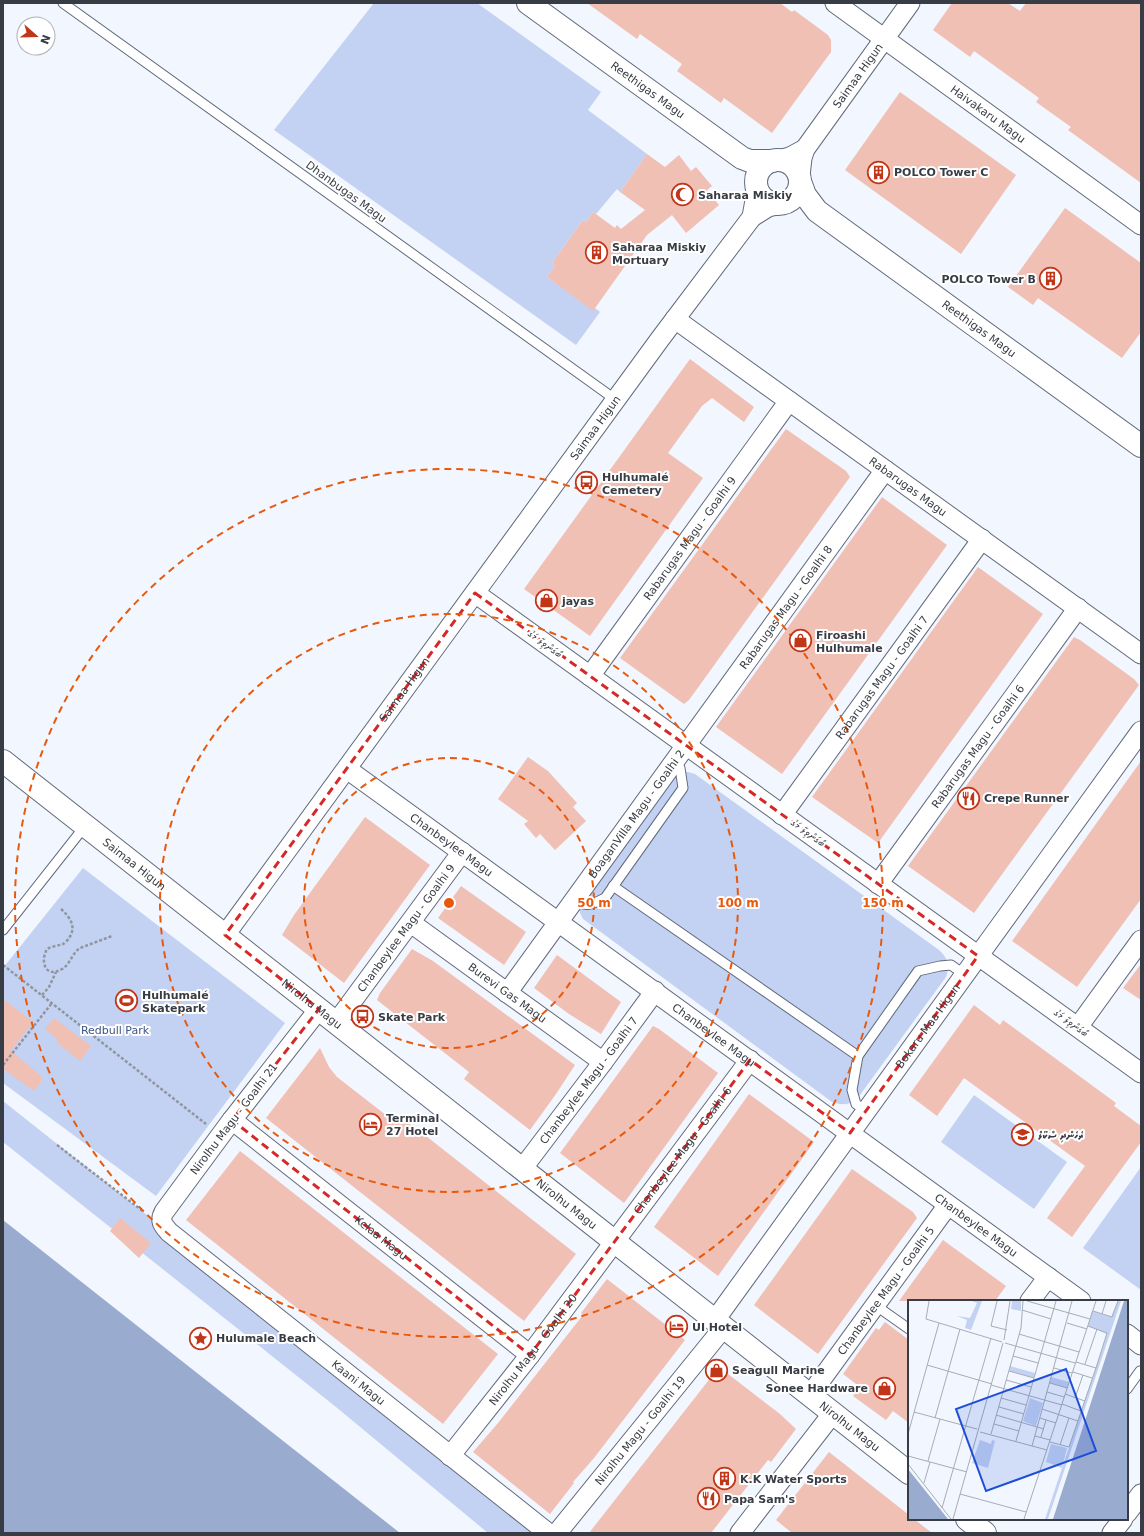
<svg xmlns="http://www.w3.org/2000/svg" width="1144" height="1536" viewBox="0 0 1144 1536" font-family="'DejaVu Sans','Noto Sans Thaana',sans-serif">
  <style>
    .green { fill: #c3d2f3 }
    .water { fill: #9aabd0 }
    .building { fill: #f0c0b5 }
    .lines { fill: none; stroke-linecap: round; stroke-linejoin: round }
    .service-casing { stroke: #626a7c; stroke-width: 11 }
    .minor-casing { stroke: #626a7c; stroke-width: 21 }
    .tertiary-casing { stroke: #626a7c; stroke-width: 24 }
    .path { stroke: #91959d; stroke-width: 2.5; stroke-dasharray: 3 2; stroke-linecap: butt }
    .service { stroke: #fff; stroke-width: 9 }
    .minor { stroke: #fff; stroke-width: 19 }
    .tertiary { stroke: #fff; stroke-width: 22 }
    .marked { fill: none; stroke: #d62828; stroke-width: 3; stroke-dasharray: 8 5; stroke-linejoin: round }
    .ring { fill: none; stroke: #e8590c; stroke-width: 2; stroke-dasharray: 7 5 }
    .labels { text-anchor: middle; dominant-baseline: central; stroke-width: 4; stroke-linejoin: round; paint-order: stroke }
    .street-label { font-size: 11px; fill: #383c44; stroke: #fff }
    .poi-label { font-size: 11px; font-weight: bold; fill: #383c44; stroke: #fff; text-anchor: start }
    .park-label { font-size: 11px; fill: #3e5486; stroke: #fff }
    .inset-road { fill: none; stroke: #a8acb4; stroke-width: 1 }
    .view { fill: #1d4ed8; fill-opacity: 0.15; stroke: #1d4ed8; stroke-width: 2 }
    .inset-edge { fill: none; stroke: #383c44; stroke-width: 2 }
    .centre { fill: #e8590c; stroke: #fff; stroke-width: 2 }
    .ring-label { font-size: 12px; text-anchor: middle; font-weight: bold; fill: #e8590c; stroke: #fff; stroke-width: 4; stroke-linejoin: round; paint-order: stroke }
  </style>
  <rect width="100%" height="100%" fill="#f2f6fe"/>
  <g class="green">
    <polygon points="374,3 477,3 601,92 588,110 647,154 620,192 617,189 596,214 593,212 586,222 583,220 552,263 555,266 547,277 593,310 595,308 600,312 576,345 274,130"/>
    <path d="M681,771L688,772L695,774L939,950C948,958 950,966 946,977L860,1095C852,1105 843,1106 832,1102L583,919L580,913L579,906L669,777Z"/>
    <polygon points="83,868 285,1023 156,1196 3,1083 3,968"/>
    <polygon points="974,1095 1067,1162 1034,1209 941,1142"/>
    <polygon points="3,1101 548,1533 488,1533 336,1407 3,1142"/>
    <polygon points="1141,1167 1141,1290 1083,1248"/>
  </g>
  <polygon class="water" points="3,1220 400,1533 3,1533"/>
  <g class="building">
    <polygon points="587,3 780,3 792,12 794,10 828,35 831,40 831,52 772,133 724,98 721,103 677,71 682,64 640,34 637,39"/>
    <polygon points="952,3 1008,3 1020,11 1026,3 1141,3 1141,183 1068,130 1071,127 1036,102 1039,98 974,51 970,57 933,30"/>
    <polygon points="900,92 1016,175 961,254 845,170"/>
    <polygon points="647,154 665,167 679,155 691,171 696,167 712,186 707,190 719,205 686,233 672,215 647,235 593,311 547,277 555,266 552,263 583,220 586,222 593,212 615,228 617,225 621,229 645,210 620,192"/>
    <polygon points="1065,208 1141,263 1141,332 1122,358 1038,298 1033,305 1008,287"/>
    <polygon points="690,359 754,407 744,422 712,398 702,406 668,453 703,478 590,636 524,589"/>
    <polygon points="786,429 846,471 850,477 689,700 684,704 620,658"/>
    <polygon points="882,497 947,545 782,774 716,727"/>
    <polygon points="978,567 1043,614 878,843 812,797"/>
    <polygon points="1074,637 1080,640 1134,679 1139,685 974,913 908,866"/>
    <polygon points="528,757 548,771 577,803 573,807 586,821 555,850 540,834 536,838 524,824 528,821 498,799"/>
    <polygon points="1141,761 1141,899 1077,987 1012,941"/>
    <polygon points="365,817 430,865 344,983 282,935 294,915"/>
    <polygon points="461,886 526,932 504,965 438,918"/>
    <polygon points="412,949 433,961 575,1065 556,1094 530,1130 464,1079 469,1072 377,1000 380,993"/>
    <polygon points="557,955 621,1002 601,1034 569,1014 534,988"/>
    <polygon points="1141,964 1141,1000 1123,988"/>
    <polygon points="3,999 33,1022 11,1051 41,1076 41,1082 34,1091 3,1069"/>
    <polygon points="974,1005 1000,1025 1003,1020 1116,1103 1114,1106 1141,1126 1141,1142 1072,1237 1047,1218 1085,1166 964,1078 937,1116 909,1095"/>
    <polygon points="54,1018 91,1046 80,1061 56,1042 58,1040 45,1029"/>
    <polygon points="653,1026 659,1029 718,1073 624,1203 560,1153"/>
    <polygon points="320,1048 329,1067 337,1077 391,1119 412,1125 576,1254 524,1321 266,1118"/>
    <polygon points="749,1094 814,1142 718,1276 654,1227"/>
    <polygon points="240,1151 498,1354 443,1424 186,1220"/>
    <polygon points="852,1169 913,1212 917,1218 818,1354 754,1305"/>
    <polygon points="120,1218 151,1243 139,1258 110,1231"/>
    <polygon points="943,1240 1006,1286 995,1301 899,1301"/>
    <polygon points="607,1279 685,1340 594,1458 573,1482 574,1483 550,1514 473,1452 498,1423 583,1315 581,1313"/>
    <polygon points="885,1322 909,1340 909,1423 893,1411 886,1420 853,1396 860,1387 843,1374 876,1328 879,1330"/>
    <polygon points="719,1367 780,1414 796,1429 771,1462 768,1460 711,1533 589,1533"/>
    <polygon points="829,1452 909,1515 909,1519 914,1519 932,1533 792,1533 776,1520"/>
  </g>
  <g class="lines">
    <defs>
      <g id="service">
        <polyline points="63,3 616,400"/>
        <polyline points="613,886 858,1056"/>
        <path d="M574,900C586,908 593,904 605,898L683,788L680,768L673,763"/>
        <polyline points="3,930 85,826"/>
        <polyline points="866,1111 856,1104 852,1090 858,1056 918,971 940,966 951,965 965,975"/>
        <polyline points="875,1305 909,1329"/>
        <polyline points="1127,1389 1140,1371"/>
      </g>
      <g id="minor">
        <path id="s1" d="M835,3L1141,225"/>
        <polyline points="779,160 790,157 805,149"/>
        <path id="s2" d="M800,176L802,158L805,149L910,3"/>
        <polyline points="752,217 768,207 777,205"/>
        <path id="s3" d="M675,319L1141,654"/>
        <polyline points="475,593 1141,1073"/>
        <path id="s4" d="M590,676L789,401"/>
        <path id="s5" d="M347,769L1081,1301"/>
        <path id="s6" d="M782,815L982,539"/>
        <path id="s7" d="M878,884L1078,608"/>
        <path id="s8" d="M411,923L603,1062"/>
        <path id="s9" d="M225,935L660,339L752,217L757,189"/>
        <path id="s10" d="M507,993L885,470"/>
        <path id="s11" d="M319,1009L232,1120L164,1212C159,1221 163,1225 169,1232L548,1533"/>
        <path id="s12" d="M336,1023L462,852"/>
        <polyline points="1078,1027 1141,940"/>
        <path id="s13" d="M232,1120L530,1355"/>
        <path id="s14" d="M522,1169L603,1062L655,991"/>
        <polyline points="1030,1301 1048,1277"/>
        <path id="s15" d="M715,1320L1141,731"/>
        <polyline points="1127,1334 1141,1345"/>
        <path id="s16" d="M810,1395L948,1205"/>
        <path id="s17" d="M450,1456L530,1355L750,1060"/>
        <polyline points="1127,1513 1141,1494"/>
        <path id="s18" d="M557,1533L724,1327"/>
        <polyline points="740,1533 833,1413"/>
        <polyline points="1112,1533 1123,1519"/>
      </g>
      <g id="tertiary">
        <path id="s19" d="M528,3L742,158L750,161H772"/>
        <circle cx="778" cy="182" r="22"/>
        <path id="s20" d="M801,184L805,195L817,211L1141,446"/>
        <path id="s21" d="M3,761L909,1473"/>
        <polyline points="967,1519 985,1533"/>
      </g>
    </defs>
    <use href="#service" class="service-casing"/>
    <use href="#minor" class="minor-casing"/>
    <use href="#tertiary" class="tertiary-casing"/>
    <g class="path">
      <path d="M61,909C70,917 77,927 69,938C68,940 65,943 63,944C58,946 52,946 47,949C40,961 45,979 62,969C70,965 72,953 80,948L112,936"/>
      <polyline points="3,965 206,1124"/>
      <polyline points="42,995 49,987 56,972"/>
      <polyline points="3,1065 52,1003"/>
      <polyline points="57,1145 144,1212"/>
    </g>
    <use href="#service" class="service"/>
    <use href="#minor" class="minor"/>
    <use href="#tertiary" class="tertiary"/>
  </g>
  <path class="marked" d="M475,593L978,956L850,1133L750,1060L530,1355L232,1120L319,1009L225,935Z"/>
  <g class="ring">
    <circle cx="449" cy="903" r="145"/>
    <circle cx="449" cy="903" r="289"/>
    <circle cx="449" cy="903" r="434"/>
  </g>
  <defs>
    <symbol id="building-ring" viewBox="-11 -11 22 22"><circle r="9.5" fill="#fff" stroke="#c13619" stroke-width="1.5"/><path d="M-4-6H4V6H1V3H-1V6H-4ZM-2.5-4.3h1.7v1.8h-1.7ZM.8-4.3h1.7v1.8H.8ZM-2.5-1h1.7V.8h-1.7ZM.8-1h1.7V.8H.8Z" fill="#c13619"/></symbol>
    <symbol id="mosque-ring" viewBox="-11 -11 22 22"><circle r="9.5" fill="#fff" stroke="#c13619" stroke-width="1.5"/><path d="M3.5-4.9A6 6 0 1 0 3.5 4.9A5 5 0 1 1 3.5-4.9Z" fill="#c13619"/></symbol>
    <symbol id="bus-ring" viewBox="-11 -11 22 22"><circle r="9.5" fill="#fff" stroke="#c13619" stroke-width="1.5"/><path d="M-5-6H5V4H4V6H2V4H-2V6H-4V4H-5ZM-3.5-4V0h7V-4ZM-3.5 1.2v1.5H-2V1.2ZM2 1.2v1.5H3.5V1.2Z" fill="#c13619"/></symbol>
    <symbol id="shop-ring" viewBox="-11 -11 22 22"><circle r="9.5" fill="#fff" stroke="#c13619" stroke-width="1.5"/><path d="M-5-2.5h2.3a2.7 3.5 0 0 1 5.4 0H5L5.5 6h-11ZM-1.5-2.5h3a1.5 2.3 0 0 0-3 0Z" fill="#c13619"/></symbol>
    <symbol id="restaurant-ring" viewBox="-11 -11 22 22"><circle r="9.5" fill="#fff" stroke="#c13619" stroke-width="1.5"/><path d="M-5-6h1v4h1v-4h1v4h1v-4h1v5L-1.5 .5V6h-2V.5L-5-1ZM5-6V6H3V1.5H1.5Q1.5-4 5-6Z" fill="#c13619"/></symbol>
    <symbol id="stadium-ring" viewBox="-11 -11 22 22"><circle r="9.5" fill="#fff" stroke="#c13619" stroke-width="1.5"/><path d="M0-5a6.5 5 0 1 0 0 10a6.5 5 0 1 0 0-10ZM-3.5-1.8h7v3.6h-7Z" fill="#c13619"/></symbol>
    <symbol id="hotel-ring" viewBox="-11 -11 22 22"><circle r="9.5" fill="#fff" stroke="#c13619" stroke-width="1.5"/><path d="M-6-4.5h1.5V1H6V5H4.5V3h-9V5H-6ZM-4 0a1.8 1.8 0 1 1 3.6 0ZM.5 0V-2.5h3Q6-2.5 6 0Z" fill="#c13619"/></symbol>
    <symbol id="school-ring" viewBox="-11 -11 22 22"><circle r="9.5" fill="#fff" stroke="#c13619" stroke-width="1.5"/><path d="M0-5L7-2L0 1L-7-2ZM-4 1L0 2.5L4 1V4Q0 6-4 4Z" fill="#c13619"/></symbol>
    <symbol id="sight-ring" viewBox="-11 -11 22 22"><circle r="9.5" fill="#fff" stroke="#c13619" stroke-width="1.5"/><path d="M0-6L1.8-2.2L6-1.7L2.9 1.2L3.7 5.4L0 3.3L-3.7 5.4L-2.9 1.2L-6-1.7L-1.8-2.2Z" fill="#c13619"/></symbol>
  </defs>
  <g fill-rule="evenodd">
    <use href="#building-ring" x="866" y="160" width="25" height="25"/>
    <use href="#mosque-ring" x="670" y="182" width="25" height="25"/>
    <use href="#building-ring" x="584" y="240" width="25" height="25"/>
    <use href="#building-ring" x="1038" y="266" width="25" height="25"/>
    <use href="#bus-ring" x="574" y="470" width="25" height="25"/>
    <use href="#shop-ring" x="534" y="588" width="25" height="25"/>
    <use href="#shop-ring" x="788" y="628" width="25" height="25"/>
    <use href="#restaurant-ring" x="956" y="786" width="25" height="25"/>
    <use href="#stadium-ring" x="114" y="988" width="25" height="25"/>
    <use href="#bus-ring" x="350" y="1004" width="25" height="25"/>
    <use href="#hotel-ring" x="358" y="1112" width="25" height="25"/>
    <use href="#school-ring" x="1010" y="1122" width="25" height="25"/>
    <use href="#hotel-ring" x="664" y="1314" width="25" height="25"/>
    <use href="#sight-ring" x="188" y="1326" width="25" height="25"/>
    <use href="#shop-ring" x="704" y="1358" width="25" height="25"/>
    <use href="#shop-ring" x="872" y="1376" width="25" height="25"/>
    <use href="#building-ring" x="712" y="1466" width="25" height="25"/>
    <use href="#restaurant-ring" x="696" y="1486" width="25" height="25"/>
  </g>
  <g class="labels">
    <g class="street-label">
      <text stroke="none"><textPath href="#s2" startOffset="118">Saimaa Higun</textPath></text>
      <text stroke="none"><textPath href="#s19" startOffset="148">Reethigas Magu</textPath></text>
      <text stroke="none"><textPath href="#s1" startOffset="189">Haivakaru Magu</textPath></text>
      <text transform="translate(346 192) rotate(36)">Dhanbugas Magu</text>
      <text stroke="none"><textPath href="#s20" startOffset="232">Reethigas Magu</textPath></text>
      <text stroke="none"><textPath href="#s9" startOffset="628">Saimaa Higun</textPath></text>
      <text stroke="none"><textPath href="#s3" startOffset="287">Rabarugas Magu</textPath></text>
      <text stroke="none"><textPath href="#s4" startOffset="170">Rabarugas Magu - Goalhi 9</textPath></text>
      <text stroke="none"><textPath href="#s10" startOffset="476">Rabarugas Magu - Goalhi 8</textPath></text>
      <text transform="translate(545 644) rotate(36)">ބޯގަންވިލާ މަގު</text>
      <text stroke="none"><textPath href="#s6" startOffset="170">Rabarugas Magu - Goalhi 7</textPath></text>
      <text stroke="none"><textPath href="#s9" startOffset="304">Saimaa Higun</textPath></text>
      <text stroke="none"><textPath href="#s7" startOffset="170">Rabarugas Magu - Goalhi 6</textPath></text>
      <text stroke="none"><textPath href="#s10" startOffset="221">BoaganVilla Magu - Goalhi 2</textPath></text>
      <text transform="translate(808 833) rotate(36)">ބޯގަންވިލާ މަގު</text>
      <text stroke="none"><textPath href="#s5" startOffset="129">Chanbeylee Magu</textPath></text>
      <text stroke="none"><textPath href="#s21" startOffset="167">Saimaa Higun</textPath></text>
      <text stroke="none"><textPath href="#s12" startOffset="118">Chanbeylee Magu - Goalhi 9</textPath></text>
      <text stroke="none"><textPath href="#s8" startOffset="119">Burevi Gas Magu</textPath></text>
      <text stroke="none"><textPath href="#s21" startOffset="393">Nirolhu Magu</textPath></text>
      <text transform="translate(1071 1023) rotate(36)">ބޯގަންވިލާ މަގު</text>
      <text stroke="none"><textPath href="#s15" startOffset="363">Bokaru Maa Higun</textPath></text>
      <text stroke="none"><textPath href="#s5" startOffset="453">Chanbeylee Magu</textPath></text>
      <text stroke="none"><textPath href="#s14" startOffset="111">Chanbeylee Magu - Goalhi 7</textPath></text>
      <text transform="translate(234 1119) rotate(-53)">Nirolhu Magu - Goalhi 21</text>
      <text stroke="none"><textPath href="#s17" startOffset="384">Chanbeylee Magu - Goalhi 6</textPath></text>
      <text stroke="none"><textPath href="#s21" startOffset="717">Nirolhu Magu</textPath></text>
      <text stroke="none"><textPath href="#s5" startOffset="777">Chanbeylee Magu</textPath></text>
      <text stroke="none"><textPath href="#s13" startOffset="190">Kelaa Magu</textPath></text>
      <text stroke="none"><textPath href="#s16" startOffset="129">Chanbeylee Magu - Goalhi 5</textPath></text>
      <text stroke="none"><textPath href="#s17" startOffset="135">Nirolhu Magu - Goalhi 20</textPath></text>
      <text stroke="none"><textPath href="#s11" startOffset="520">Kaani Magu</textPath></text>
      <text stroke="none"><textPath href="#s21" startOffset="1077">Nirolhu Magu</textPath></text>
      <text stroke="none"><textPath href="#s18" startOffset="132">Nirolhu Magu - Goalhi 19</textPath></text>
    </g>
    <g class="poi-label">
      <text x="894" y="172">POLCO Tower C</text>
      <text x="698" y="195">Saharaa Miskiy</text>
      <text x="612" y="247">Saharaa Miskiy<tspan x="612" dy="13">Mortuary</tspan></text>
      <text x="1036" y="279" text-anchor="end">POLCO Tower B</text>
      <text x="602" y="477">Hulhumalé<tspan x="602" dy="13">Cemetery</tspan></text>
      <text x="562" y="601">jayas</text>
      <text x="816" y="635">Firoashi<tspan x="816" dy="13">Hulhumale</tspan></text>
      <text x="984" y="798">Crepe Runner</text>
      <text x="142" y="995">Hulhumalé<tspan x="142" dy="13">Skatepark</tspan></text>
      <text x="378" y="1017">Skate Park</text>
      <text x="386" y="1118">Terminal<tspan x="386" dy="13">27 Hotel</tspan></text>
      <text x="1038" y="1135">ރެހެންދި ސްކޫލް</text>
      <text x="692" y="1327">UI Hotel</text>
      <text x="216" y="1338">Hulumale Beach</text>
      <text x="732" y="1370">Seagull Marine</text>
      <text x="868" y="1388" text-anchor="end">Sonee Hardware</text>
      <text x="740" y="1479">K.K Water Sports</text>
      <text x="724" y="1499">Papa Sam's</text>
    </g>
    <g class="park-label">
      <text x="115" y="1030">Redbull Park</text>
    </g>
  </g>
  <g transform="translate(908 1300)">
    <rect width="220" height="220" fill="#f2f6fe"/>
    <path d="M64,1H74L63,30L57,28L59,20L49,16L62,18L69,3ZM104,1H113V11L103,9ZM210,1H213L211,7L140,219H137L199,34L180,26L184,11L203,17ZM102,66L127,73L126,78L101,71ZM143,77L161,82L159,88L142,83ZM122,98L135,103L128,126L115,121ZM72,140L83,144L84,140L87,141L80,168L64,163ZM143,144L159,148L154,168L138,162Z" fill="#c3d2f3"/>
    <path d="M216,1H220V219H145ZM0,169L40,219H0Z" fill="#9aabd0"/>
    <path class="inset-road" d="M21,1L18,19L94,42M89,1L83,26L99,30M119,1L182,19M114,10L143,19M185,11L204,17L210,1M194,14L198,1M159,23L179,29M111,34L171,52M96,40L102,1M97,43L167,63M105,56L130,63M168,62L188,68M177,64L189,29M19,65L84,84M146,68L164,73M101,71L126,78M165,72L184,78M98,80L123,87M142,83L159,88M83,85L154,105M139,92L156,97M157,94L177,101M93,98L118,105M167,98L175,75M154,104L173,111M91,107L116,114M134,109L170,121M6,112L69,129M88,115L136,129M27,118L52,29M132,118L148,123M86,124L111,131M72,132L139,150M0,134L31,23M83,134L113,28L115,1M127,136L142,140M133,137L138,120M108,141L148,1M142,142L161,147L188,68L199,33L180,26M152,145L161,118M124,146L164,1M0,156L59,172M20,161L32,119M0,164L43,219M16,183L22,162M52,194L118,212M34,208L83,38M45,219L95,43M116,219L188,1"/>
    <path class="view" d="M158,69L188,151L78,191L48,109Z"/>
    <rect width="220" height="220" class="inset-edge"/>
  </g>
  <circle cx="449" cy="903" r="6" class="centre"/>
  <g class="ring-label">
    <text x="594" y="907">50 m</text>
    <text x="738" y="907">100 m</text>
    <text x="883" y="907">150 m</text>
  </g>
  <rect width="1144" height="1536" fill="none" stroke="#383c44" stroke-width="8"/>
  <g transform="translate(36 36) rotate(110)"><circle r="19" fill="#ffffff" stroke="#afb1b4"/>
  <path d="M0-3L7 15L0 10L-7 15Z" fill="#c13619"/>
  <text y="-6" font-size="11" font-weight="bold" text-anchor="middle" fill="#383c44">N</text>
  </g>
</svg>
